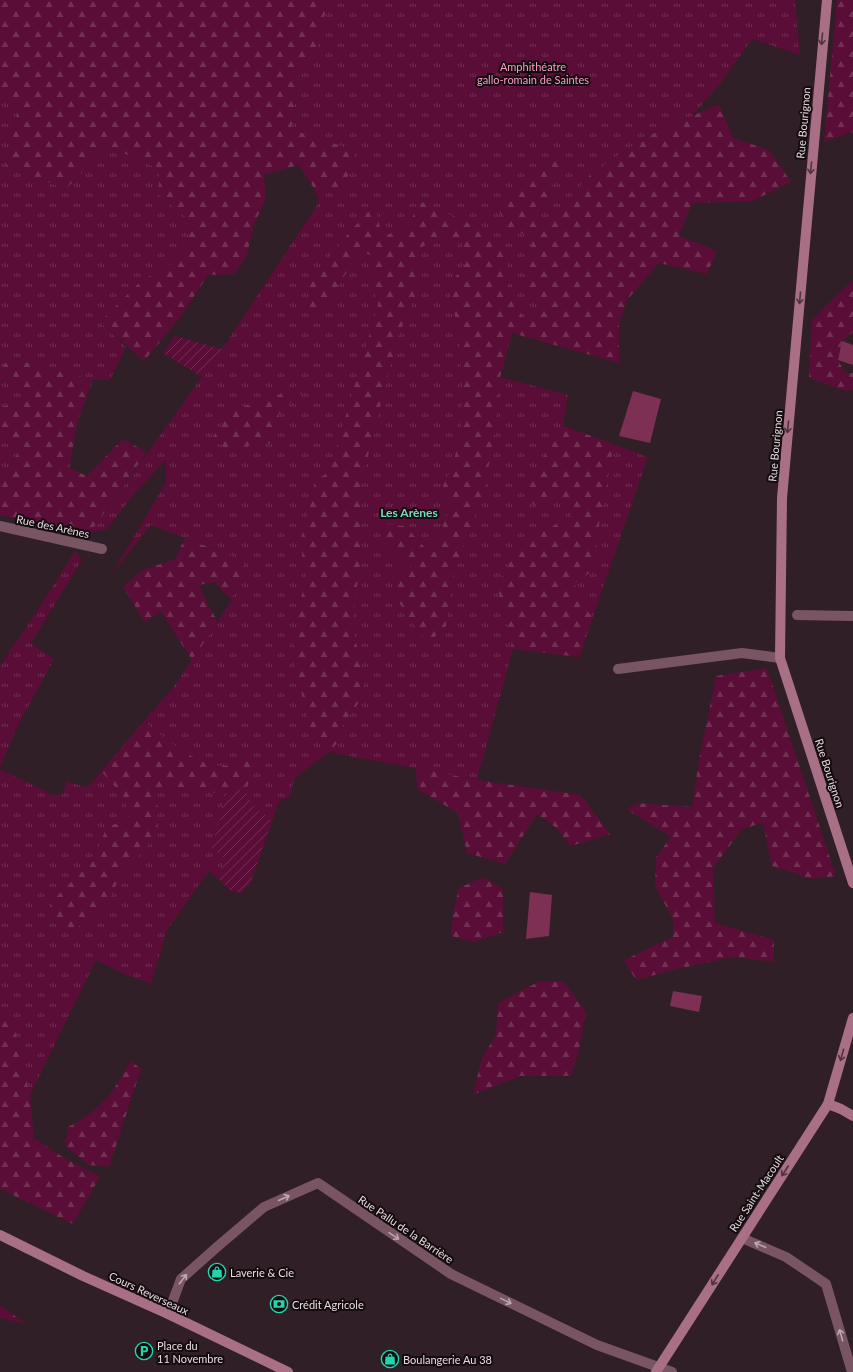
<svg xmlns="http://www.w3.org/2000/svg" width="853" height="1372" viewBox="0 0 853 1372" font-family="Lato,sans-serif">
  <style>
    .grass { fill: url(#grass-tufts) }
    .forest { fill: url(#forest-firs) }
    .garden { fill: url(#garden-furrows) }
    .water { fill: #7d2f54 }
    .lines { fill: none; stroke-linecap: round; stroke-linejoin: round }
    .street { stroke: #795563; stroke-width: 10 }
    .secondary { stroke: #a86f86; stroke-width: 10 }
    .oneway { stroke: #4f333e }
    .oneway2 { stroke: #bca6af }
    .labels { text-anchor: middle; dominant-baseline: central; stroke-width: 4; stroke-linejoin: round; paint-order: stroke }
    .park-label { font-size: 11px; fill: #f99ec4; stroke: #130b0e }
    .street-label { font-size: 11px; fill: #e8dce1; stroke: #130b0e }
    .poi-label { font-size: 11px; fill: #e8dce1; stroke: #130b0e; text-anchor: start }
    .neighbourhood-label { font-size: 12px; font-weight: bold; fill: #78d9be; stroke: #130b0e }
  </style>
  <defs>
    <pattern id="grass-tufts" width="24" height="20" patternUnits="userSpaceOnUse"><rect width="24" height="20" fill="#5a0d36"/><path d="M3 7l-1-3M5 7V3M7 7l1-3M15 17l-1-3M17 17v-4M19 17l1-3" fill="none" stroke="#723053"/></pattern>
    <pattern id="forest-firs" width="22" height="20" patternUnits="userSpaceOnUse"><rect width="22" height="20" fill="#5a0d36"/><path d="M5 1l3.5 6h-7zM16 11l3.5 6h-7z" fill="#723053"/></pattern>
    <pattern id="garden-furrows" width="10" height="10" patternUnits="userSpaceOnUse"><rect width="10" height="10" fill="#5a0d36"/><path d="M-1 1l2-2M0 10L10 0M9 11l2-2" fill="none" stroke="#723053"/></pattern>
  </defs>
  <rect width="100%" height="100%" fill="#301f26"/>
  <g class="grass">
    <polygon points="317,0 795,0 800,55 752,39 720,84 692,116 645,137 591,174 540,232 537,221 564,160 499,211 533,238 524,279 540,310 512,333 500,377 568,395 563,426 648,457 579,657 513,649 477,780 329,752 295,778 289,797 279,802 250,884 241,893 231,891 209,871 167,930 151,984 126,975 96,960 30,1095 15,1030 0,1013 0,769 53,795 63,794 67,781 87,788 175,685 232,600 244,561 151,525 112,574 166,482 166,460 134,494 107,529 90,533 222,349 319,202 315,190 320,189 342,194 355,152 291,129 300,71"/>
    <polygon points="0,95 17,100 17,116 6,166 66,189 107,146 160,169 158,194 194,224 177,261 141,281 100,322 126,347 110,380 93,380 10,358 3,367 35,398 0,407"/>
    <polygon points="0,435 23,442 0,487"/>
    <polygon points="75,551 82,560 31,643 54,659 18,725 0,767 0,667 9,651 21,636"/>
  </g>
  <g class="forest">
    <polygon points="0,0 327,0 326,9 316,56 300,71 291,129 356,151 342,194 320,189 315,190 299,165 264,175 266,199 254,224 247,255 234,274 208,275 182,315 144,361 100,322 141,281 177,261 194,224 158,194 160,169 107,146 66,189 6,166 17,116 17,101 0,95"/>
    <polygon points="837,0 853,0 853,132 824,142"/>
    <polygon points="719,104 733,138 769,150 791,182 752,201 692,203 679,236 717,251 707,274 659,263 627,300 619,324 619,363 512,333 500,377 496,424 484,493 455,568 446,626 428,643 410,620 392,591 396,573 412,567 382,545 385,524 405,526 426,549 437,542 449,508 442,488 452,468 461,432 462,382 458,329 448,287 467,261 462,243 441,237 418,249 420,285 397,339 361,484 360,564 352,625 365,681 360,701 344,723 339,741 329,752 310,727 295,666 293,642 306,573 300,542 311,503 315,481 330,471 378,304 370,281 375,257 360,251 326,305 306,314 310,280 353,228 372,208 376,210 382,236 409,228 418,200 477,227 508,250 509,284 514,306 527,321 540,310 524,279 533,238 506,226 499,211 557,157 564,160 537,221 540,232 591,174 645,137"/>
    <polygon points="853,280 853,332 842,341 838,360 845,373 853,373 853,390 846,391 809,378 812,320"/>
    <polygon points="10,358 93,380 78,420 69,468 87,476 108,454 123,439 147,452 90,533 0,515 0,487 23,443 0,435 0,407 35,398 3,366"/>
    <polygon points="296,386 302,393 280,412 270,443 227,449 212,438 235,406 260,405"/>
    <polygon points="563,426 614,444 598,531 595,569 574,584 592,619 579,657 513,649 497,586 521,540 572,518 565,497 534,505 526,492 550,446"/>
    <polygon points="185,538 244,561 232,600 214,582 199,585 208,605 218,622 192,660 161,612 145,622 123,587 143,570 175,559"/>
    <polygon points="767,668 836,876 812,879 772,866 763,823 742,829 713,868 715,923 774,940 774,962 734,957 681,968 636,980 624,960 673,937 673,919 655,886 656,857 671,837 626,809 637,803 692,807 699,760 716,676"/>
    <path d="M144,721C162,736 204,772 228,765C235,763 242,758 248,755L254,776L244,789L224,794L173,787L157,789L158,833L119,879L104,910L76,928L62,932L46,912L59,894L93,861L107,826L130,821L124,797L102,772Z"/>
    <polygon points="416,768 477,780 581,795 610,834 571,846 555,827 537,814 505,864 467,853 458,813 417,789"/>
    <polygon points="483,877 503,889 503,932 474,942 451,936 453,913 459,888"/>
    <polygon points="540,981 564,982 586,1012 579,1050 571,1076 520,1076 473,1095 482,1058 496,1035 498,1003"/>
    <polygon points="0,1013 15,1030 30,1095 34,1138 61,1156 100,1177 73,1224 0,1189"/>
    <polygon points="131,1061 141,1069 109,1167 89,1165 65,1146 68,1127 90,1114 110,1095"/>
    <polygon points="0,1305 26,1324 0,1318"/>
  </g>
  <g class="garden">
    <polygon points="175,336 222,349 202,377 163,353"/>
    <polygon points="244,789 252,805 272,821 250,884 241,893 231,891 217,878 226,859 211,848 220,819 224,794"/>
  </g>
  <g class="water">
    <polygon points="842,341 853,345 853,365 838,360"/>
    <polygon points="633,391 661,399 650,443 619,436"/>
    <polygon points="530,892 552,895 549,936 526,939"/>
    <polygon points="673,991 702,996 699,1012 670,1006"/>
  </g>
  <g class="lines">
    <g class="street">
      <polyline points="0,526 102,549"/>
      <polyline points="797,615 853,616"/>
      <polyline points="618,669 742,653 780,658"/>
      <polyline points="742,1238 786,1257 826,1284 852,1372"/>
      <polyline points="168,1314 181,1279 217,1247 264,1207 318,1183 451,1274 597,1345 672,1372"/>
    </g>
    <g class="secondary">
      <polyline points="827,0 782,498 780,658 853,883"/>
      <polyline points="828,1104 841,1109 853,1116"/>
      <polyline points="0,1235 83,1276 168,1314 288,1372"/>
      <polyline points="656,1372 828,1104 853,1018"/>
    </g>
  </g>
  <defs><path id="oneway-shaft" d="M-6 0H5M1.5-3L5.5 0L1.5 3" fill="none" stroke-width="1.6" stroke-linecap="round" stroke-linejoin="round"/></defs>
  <g class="oneway">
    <use href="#oneway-shaft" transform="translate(822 39) rotate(95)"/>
    <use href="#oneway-shaft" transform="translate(811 168) rotate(95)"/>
    <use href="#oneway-shaft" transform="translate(800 298) rotate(95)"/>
    <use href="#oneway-shaft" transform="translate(788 427) rotate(95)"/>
    <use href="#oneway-shaft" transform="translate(842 1055) rotate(106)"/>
    <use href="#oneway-shaft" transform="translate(785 1171) rotate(123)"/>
    <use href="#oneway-shaft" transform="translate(715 1280) rotate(122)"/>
  </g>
  <g class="oneway2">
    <use href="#oneway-shaft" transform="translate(284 1198) rotate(-24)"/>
    <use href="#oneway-shaft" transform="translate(394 1236) rotate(34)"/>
    <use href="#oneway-shaft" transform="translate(760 1245) rotate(-157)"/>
    <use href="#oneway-shaft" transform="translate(183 1279) rotate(-53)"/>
    <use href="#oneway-shaft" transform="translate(506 1301) rotate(26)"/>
    <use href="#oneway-shaft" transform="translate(841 1335) rotate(-106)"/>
  </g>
  <defs>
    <symbol id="shop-ring" viewBox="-11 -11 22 22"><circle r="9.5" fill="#130b0e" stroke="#21d5af" stroke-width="1.5"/><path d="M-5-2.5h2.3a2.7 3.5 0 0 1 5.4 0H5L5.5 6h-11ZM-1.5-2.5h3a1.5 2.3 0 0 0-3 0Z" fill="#21d5af"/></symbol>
    <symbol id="bank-ring" viewBox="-11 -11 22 22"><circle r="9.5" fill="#130b0e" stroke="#21d5af" stroke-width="1.5"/><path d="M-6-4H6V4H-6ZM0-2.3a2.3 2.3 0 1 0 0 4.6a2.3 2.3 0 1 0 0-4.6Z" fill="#21d5af"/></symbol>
    <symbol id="parking-ring" viewBox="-11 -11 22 22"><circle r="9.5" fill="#130b0e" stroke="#21d5af" stroke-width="1.5"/><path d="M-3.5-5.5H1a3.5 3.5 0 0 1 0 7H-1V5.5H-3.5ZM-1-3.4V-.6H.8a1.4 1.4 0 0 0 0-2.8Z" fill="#21d5af"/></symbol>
  </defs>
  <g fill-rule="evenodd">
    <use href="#shop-ring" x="207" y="1262" width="20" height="20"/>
    <use href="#bank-ring" x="269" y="1294" width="20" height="20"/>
    <use href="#parking-ring" x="134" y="1341" width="20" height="20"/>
    <use href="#shop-ring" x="380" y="1349" width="20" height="20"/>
  </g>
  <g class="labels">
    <g class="park-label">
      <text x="533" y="66">Amphithéatre<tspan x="533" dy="13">gallo-romain de Saintes</tspan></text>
    </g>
    <g class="street-label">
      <text transform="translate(803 123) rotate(-85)">Rue Bourignon</text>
      <text transform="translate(775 446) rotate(-85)">Rue Bourignon</text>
      <text transform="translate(53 526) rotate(12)">Rue des Arènes</text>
      <text transform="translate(830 773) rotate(72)">Rue Bourignon</text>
      <text transform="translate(756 1193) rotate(-57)">Rue Saint-Macoult</text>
      <text transform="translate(406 1229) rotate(34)">Rue Pallu de la Barrière</text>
      <text transform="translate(149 1293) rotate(25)">Cours Reverseaux</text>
    </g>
    <g class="poi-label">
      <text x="230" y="1272">Laverie &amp; Cie</text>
      <text x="292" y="1304">Crédit Agricole</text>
      <text x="157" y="1345">Place du<tspan x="157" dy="13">11 Novembre</tspan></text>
      <text x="403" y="1359">Boulangerie Au 38</text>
    </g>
    <g class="neighbourhood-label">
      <text x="409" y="512">Les Arènes</text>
    </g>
  </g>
</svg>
